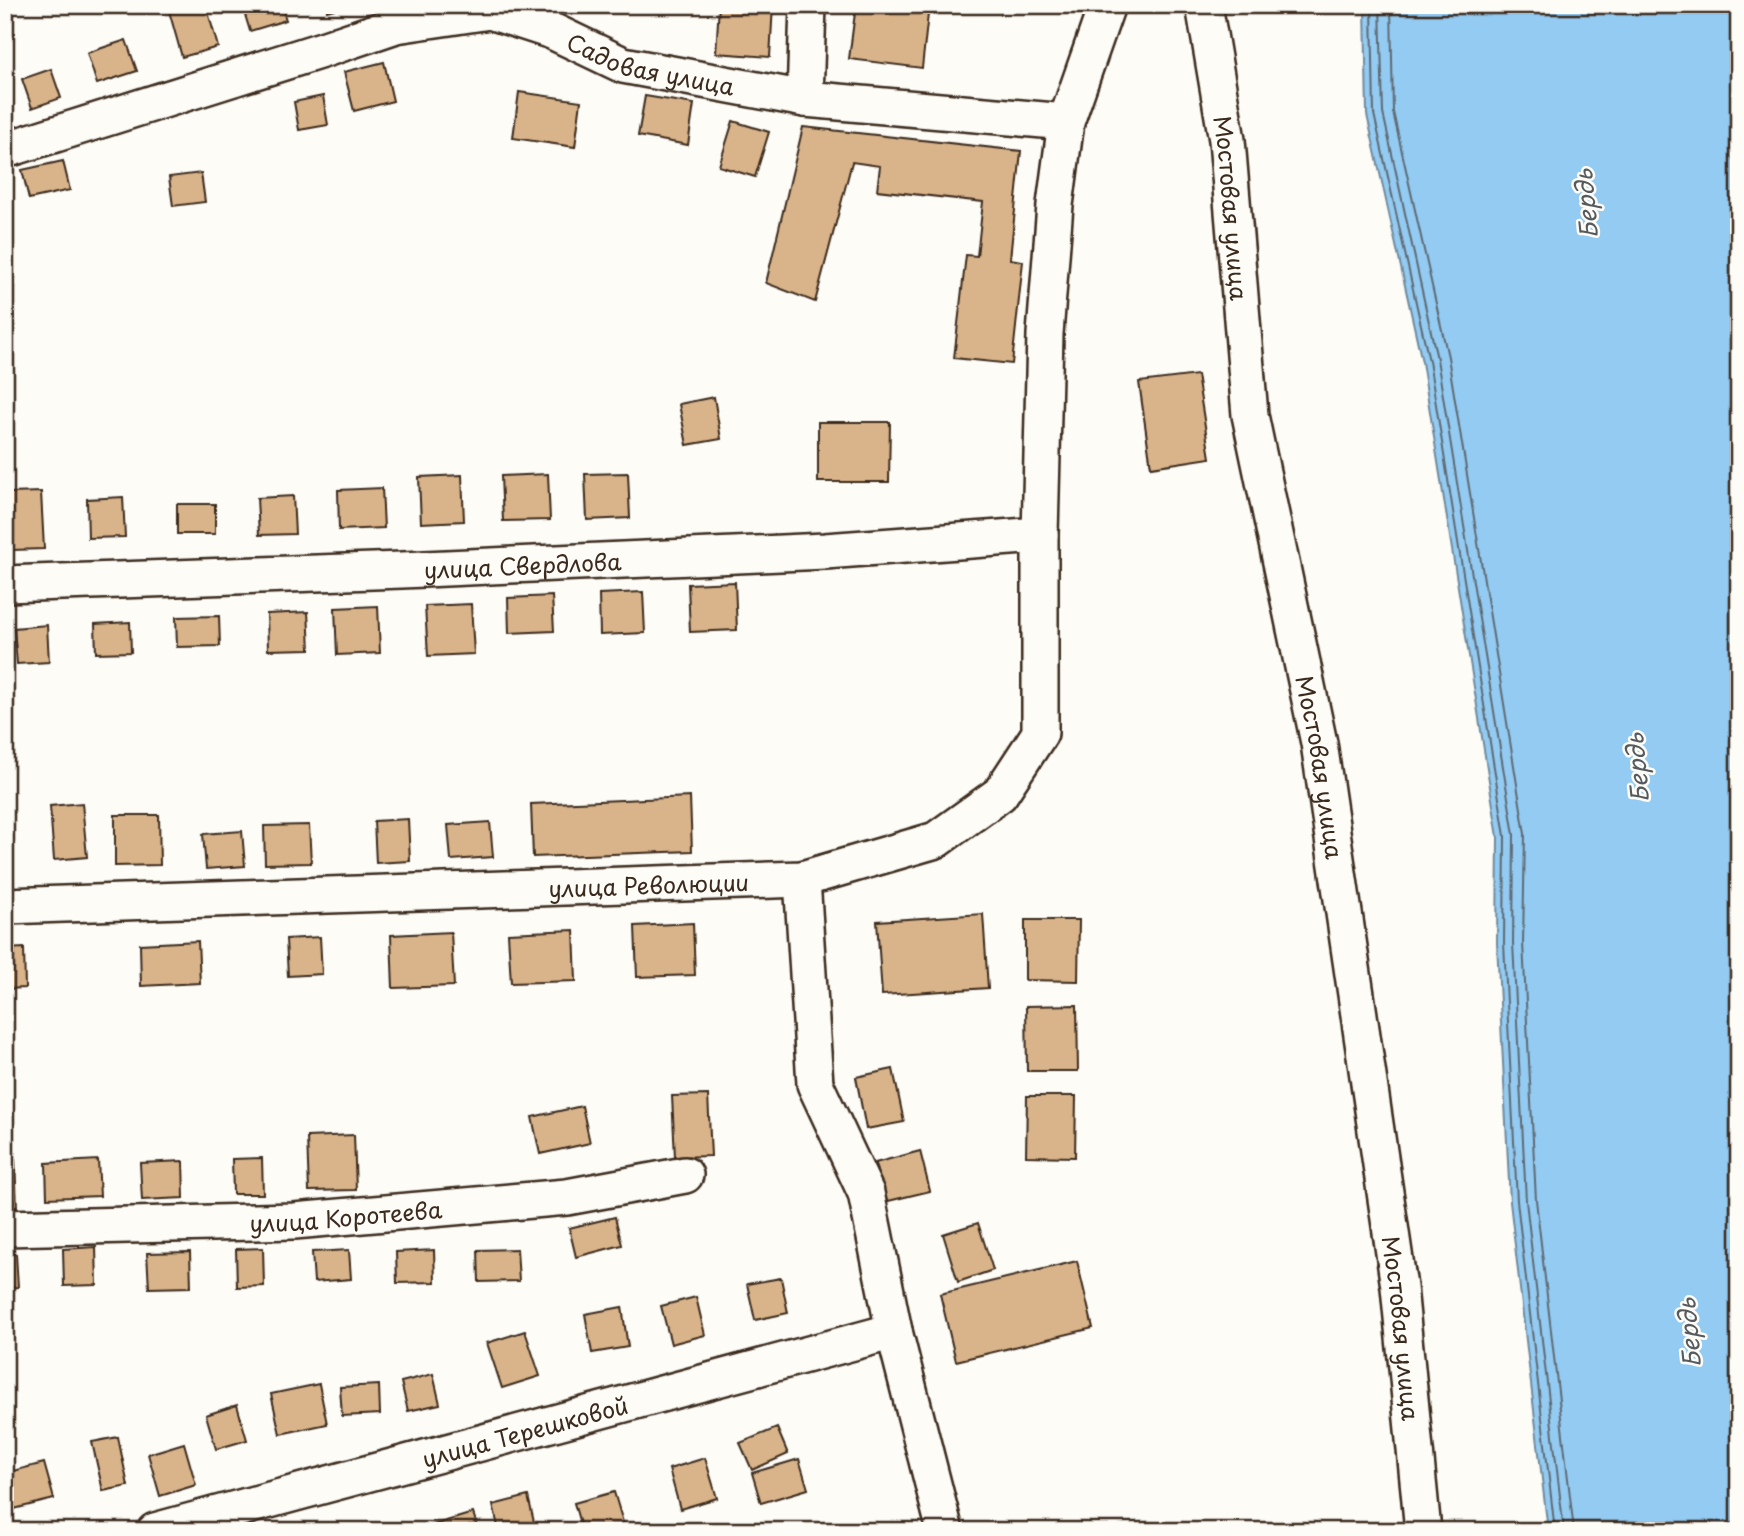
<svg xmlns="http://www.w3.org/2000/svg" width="1744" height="1536" viewBox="0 0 1744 1536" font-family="'Playpen Sans',sans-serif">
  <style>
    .water { fill: #93cbf2; stroke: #708b9d; stroke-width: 2 }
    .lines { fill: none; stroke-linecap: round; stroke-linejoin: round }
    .shore { stroke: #5e6a73; stroke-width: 2 }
    .building { fill: #d9b48a; stroke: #3b2a1e; stroke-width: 2 }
    .minor-casing { stroke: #3b2a1e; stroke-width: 40 }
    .minor { stroke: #fdfcf7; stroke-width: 35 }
    .labels { text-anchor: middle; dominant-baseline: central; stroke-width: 5; stroke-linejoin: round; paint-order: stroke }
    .street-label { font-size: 23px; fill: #3b2a1e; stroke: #fdfcf7 }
    .water-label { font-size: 24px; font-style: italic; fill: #555a5e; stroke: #fdfcf7 }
  </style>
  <rect width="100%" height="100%" fill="#fdfcf7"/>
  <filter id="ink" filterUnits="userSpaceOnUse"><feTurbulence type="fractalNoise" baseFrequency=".0143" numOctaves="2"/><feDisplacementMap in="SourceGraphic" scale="14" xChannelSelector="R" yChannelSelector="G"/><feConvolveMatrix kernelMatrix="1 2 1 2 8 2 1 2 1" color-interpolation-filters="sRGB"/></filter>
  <g filter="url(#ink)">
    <polygon class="water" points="1365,5 1739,5 1739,1531 1548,1531 1510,1202 1497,943 1498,837 1422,362 1367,115"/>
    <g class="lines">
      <g class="shore">
        <polyline points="1372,5 1374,114 1429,361 1505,836 1504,943 1517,1201 1555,1531"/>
        <polyline points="1380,5 1383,113 1437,359 1514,835 1513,943 1526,1201 1564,1531"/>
        <polyline points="1391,5 1393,112 1448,357 1525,834 1523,943 1536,1200 1574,1531"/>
      </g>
    </g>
    <g class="building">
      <polygon points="189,5 206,5 218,47 182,57 169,11"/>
      <polygon points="242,5 281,5 286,20 250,31"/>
      <polygon points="326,5 349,5 327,11"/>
      <polygon points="719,5 773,5 770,57 716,53"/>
      <polygon points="856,5 929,5 922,68 849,59"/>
      <polygon points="126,40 137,71 97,84 87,53"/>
      <polygon points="384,62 393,101 354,111 344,72"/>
      <polygon points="51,69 61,98 32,108 22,79"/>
      <polygon points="519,92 581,101 575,147 513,138"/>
      <polygon points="323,96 328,125 299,130 294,102"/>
      <polygon points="645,96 694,104 688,145 638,136"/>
      <polygon points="733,121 769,132 755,177 719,166"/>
      <polygon points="803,127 1021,151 1010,259 1023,261 1012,364 954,358 966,255 977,256 983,202 877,190 880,166 852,162 815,302 766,283"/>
      <polygon points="63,161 70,190 29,199 22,170"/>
      <polygon points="201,173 205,202 173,206 169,177"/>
      <polygon points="1197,375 1210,458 1151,467 1139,382"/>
      <polygon points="714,397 721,439 687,445 679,404"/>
      <polygon points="818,422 890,422 889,482 818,482"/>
      <polygon points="628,473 630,518 587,520 585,474"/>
      <polygon points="548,474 550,520 503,521 501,476"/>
      <polygon points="462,475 464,521 421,523 419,477"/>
      <polygon points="382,488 384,528 339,530 338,490"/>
      <polygon points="41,492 44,549 12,550 9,493"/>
      <polygon points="293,496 295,534 259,535 257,498"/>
      <polygon points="123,497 125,537 88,538 87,499"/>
      <rect x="177" y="504" width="38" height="30"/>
      <polygon points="735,582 737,630 690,632 688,584"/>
      <polygon points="643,592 645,633 600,635 599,594"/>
      <polygon points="552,596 554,631 509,633 508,598"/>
      <polygon points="471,604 474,654 428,656 425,606"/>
      <polygon points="378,606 380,653 337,655 335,608"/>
      <polygon points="308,612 310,649 268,650 267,614"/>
      <polygon points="219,616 220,646 177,647 176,617"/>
      <polygon points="130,622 131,652 96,653 95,624"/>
      <polygon points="47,625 49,662 17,664 14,628"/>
      <polygon points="690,797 692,851 533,857 531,804"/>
      <polygon points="82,803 87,857 54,860 50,806"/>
      <polygon points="115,815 159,815 160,865 115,866"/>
      <polygon points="408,819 410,861 376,863 374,821"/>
      <polygon points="490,822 493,857 451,860 448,825"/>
      <polygon points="309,825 311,863 265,864 264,826"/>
      <polygon points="242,831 245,866 206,869 203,834"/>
      <polygon points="983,914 988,988 882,995 877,921"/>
      <polygon points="1025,920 1079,920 1078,981 1025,980"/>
      <polygon points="693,923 695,975 637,977 635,926"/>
      <polygon points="574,930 576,981 511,983 508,933"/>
      <polygon points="451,932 454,986 393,988 391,935"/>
      <polygon points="320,937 322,974 288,976 286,939"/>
      <polygon points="198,941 200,983 141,986 140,944"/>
      <polygon points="24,948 25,988 5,989 5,949"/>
      <polygon points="1077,1005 1078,1071 1027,1071 1026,1006"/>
      <polygon points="893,1069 904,1122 866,1129 856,1077"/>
      <polygon points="708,1095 711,1156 675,1157 672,1096"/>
      <polygon points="1027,1096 1076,1096 1075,1157 1026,1156"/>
      <polygon points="582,1106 590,1143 540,1154 532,1117"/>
      <polygon points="354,1135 356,1190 309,1191 307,1137"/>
      <polygon points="920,1151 930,1191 884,1202 875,1163"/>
      <polygon points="262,1158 263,1194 233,1194 232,1159"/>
      <polygon points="5,1159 15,1159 17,1207 5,1207"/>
      <polygon points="98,1160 100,1196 47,1198 46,1163"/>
      <polygon points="183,1161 184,1198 142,1200 140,1163"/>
      <polygon points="615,1217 622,1245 576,1257 569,1228"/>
      <polygon points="978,1223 993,1270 958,1282 943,1234"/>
      <polygon points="96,1247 97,1285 64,1286 63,1249"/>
      <polygon points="263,1248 264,1286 237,1287 236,1249"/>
      <polygon points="517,1249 519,1281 479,1282 478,1250"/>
      <polygon points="349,1250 351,1279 314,1282 312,1252"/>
      <polygon points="434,1250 435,1282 397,1283 396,1252"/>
      <polygon points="190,1252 191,1287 149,1288 147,1253"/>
      <polygon points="5,1254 16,1254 18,1287 5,1288"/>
      <polygon points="1077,1261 1093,1328 956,1361 940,1294"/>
      <polygon points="781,1278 788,1313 755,1320 747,1284"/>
      <polygon points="696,1297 705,1335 671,1344 661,1306"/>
      <polygon points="622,1307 628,1347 592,1353 585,1314"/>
      <polygon points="525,1331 540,1376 502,1388 487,1343"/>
      <polygon points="433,1374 440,1404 408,1411 401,1382"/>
      <polygon points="319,1384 327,1424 280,1434 271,1394"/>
      <polygon points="379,1385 380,1414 342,1416 340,1387"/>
      <polygon points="237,1405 247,1440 216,1449 206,1415"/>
      <polygon points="777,1428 788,1454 752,1470 740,1443"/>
      <polygon points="118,1437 128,1486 103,1491 92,1442"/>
      <polygon points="184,1443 196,1485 160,1496 148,1454"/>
      <polygon points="705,1458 717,1498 680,1509 669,1469"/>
      <polygon points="799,1459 808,1489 761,1503 752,1473"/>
      <polygon points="44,1463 54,1499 6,1511 5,1473"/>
      <polygon points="614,1492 625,1529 618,1531 582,1531 574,1503"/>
      <polygon points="528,1496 536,1531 499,1531 493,1505"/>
      <polygon points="473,1513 479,1531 424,1531 423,1528"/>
    </g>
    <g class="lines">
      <defs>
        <g id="minor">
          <path id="s1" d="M1204,5L1227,140L1250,415L1319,743L1399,1287L1423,1531"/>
          <polyline points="805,99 808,5"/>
          <path id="s2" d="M5,150L322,50L396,25L490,11L552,31L623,65L805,99L1066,122"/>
          <path id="s3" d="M5,584L402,570L825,551L1040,535"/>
          <polyline points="802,879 815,1084 866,1193 894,1331 945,1531"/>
          <path id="s4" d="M5,906L802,879L936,840L1000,794L1040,733V535L1045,334L1055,205L1066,122L1107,5"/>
          <path id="s5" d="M5,1228L294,1221L567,1197L685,1175"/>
          <path id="s6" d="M155,1531L894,1331"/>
        </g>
      </defs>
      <use href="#minor" class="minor-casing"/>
      <use href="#minor" class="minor"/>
    </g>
  </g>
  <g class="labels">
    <g class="street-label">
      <text stroke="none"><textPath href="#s2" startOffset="676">Садовая улица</textPath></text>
      <text stroke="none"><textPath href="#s1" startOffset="205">Мостовая улица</textPath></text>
      <text stroke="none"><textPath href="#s3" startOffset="518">улица Свердлова</textPath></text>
      <text stroke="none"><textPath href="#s1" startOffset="772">Мостовая улица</textPath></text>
      <text stroke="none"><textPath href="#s4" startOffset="644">улица Революции</textPath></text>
      <text stroke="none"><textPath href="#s5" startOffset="341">улица Коротеева</textPath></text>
      <text stroke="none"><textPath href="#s1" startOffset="1339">Мостовая улица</textPath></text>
      <text stroke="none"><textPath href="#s6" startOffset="383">улица Терешковой</textPath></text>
    </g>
    <g class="water-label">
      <text transform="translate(1585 204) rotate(-95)">Бердь</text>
      <text transform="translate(1636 768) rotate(-95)">Бердь</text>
      <text transform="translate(1688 1333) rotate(-95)">Бердь</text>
    </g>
  </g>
  <rect width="1744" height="1536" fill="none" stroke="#fdfcf7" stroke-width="28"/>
  <rect x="14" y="14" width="1716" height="1508" fill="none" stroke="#3b2a1e" stroke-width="2.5" filter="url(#ink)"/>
</svg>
